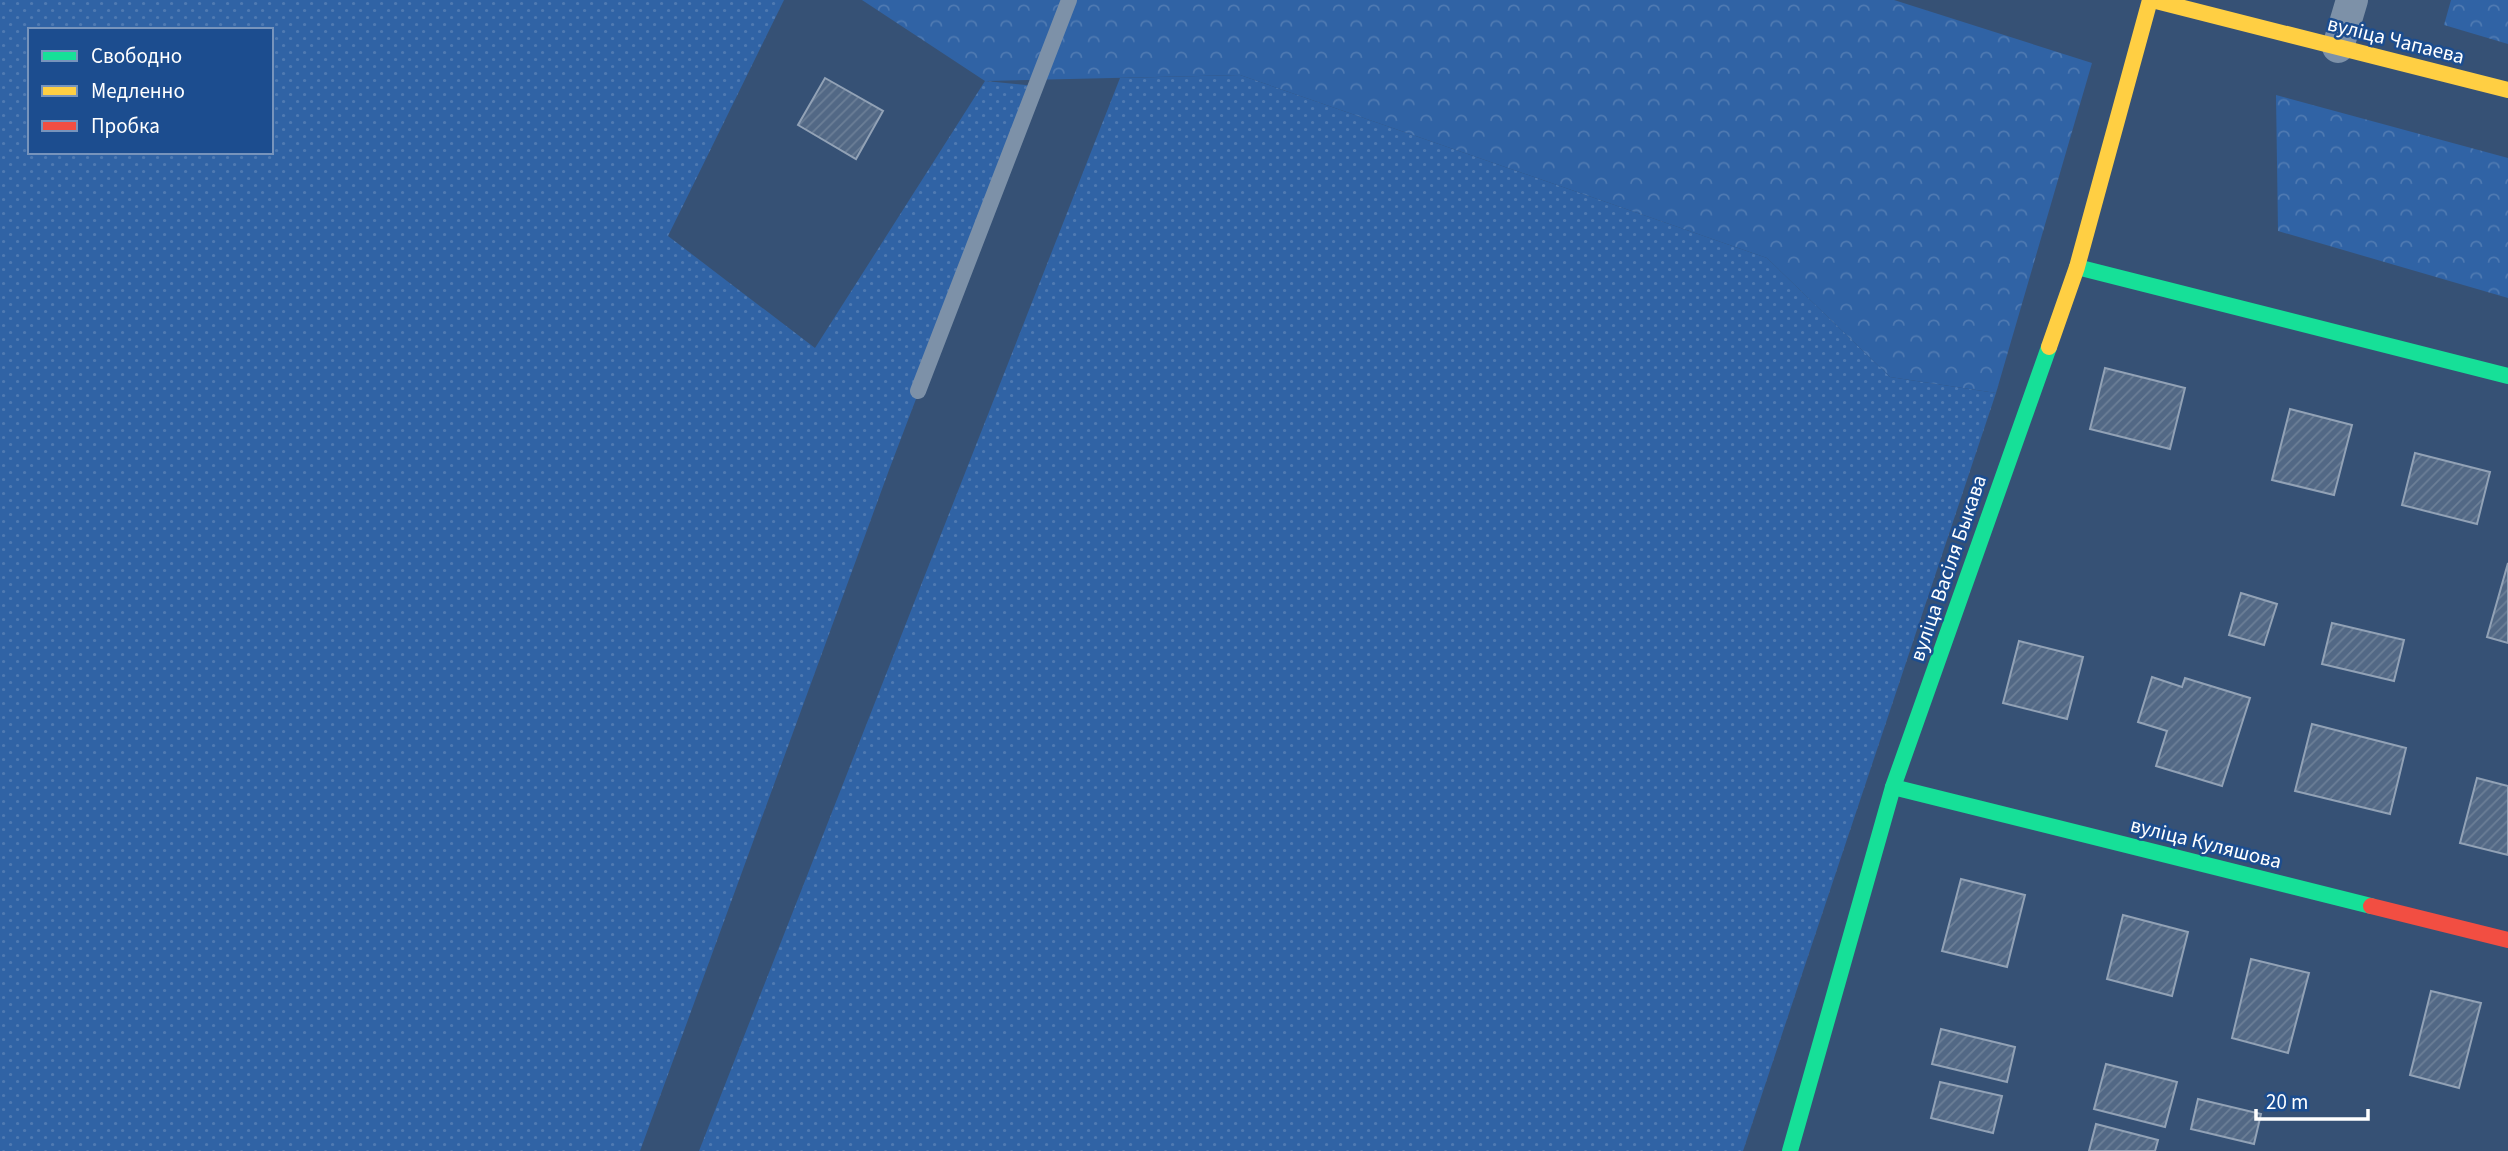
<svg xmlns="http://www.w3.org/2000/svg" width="2508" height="1151" viewBox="0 0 2508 1151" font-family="'Source Sans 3',sans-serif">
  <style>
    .grass { fill: url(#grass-dots); fill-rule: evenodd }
    .forest { fill: url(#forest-crowns) }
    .building { fill: url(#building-hatch); stroke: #92a2b6; stroke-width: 2 }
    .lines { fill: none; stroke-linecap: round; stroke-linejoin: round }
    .lane { stroke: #7d91a8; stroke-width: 16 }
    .street { stroke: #7d91a8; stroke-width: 32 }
    .fast { stroke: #16e098; stroke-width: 16 }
    .slow { stroke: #ffcf43; stroke-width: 16 }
    .jam { stroke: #f24e42; stroke-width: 16 }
    .labels { text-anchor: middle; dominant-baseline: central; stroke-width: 5; stroke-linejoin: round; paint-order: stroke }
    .street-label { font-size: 21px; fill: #fff; stroke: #1c4d8f }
  </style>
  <defs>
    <pattern id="grass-dots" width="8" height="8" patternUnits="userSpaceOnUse" patternTransform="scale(1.75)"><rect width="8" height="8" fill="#3063a5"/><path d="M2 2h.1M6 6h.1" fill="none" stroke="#4f7ab2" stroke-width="1.8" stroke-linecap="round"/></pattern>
    <pattern id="forest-crowns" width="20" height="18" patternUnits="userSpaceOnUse" patternTransform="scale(1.75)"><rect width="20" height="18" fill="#3063a5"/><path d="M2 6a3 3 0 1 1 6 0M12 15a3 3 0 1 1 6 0" fill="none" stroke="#4f7ab2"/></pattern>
    <pattern id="building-hatch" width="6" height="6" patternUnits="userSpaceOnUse" patternTransform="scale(1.75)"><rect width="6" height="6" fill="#526885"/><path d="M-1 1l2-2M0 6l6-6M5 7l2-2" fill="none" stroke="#6c7f97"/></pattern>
  </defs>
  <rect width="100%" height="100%" fill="#365175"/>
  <g class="grass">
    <path d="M0,0H784L668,236L815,348L985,81L1035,86L889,470L640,1151H0ZM30,30H271V152H30Z"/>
    <polygon points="1240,75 1767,258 1890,377 1996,393 1743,1151 699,1151 1120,78"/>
  </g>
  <g class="forest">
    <polygon points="862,0 1894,0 2092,63 1996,393 1890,377 1767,258 1240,75 985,81"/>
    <polygon points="2451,0 2508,0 2508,44 2444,25"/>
    <polygon points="2276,95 2508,158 2508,298 2278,231"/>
  </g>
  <g class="building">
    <polygon points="825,78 883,111 856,159 798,125"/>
    <polygon points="2105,368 2185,388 2170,449 2090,429"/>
    <polygon points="2290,409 2352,425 2334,495 2272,480"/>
    <polygon points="2415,453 2490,472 2477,524 2402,505"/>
    <polygon points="2508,563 2508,643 2487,637"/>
    <polygon points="2241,593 2277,604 2264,645 2229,635"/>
    <polygon points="2332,623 2404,640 2394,681 2322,664"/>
    <polygon points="2019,641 2083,657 2067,719 2003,703"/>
    <polygon points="2152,677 2182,687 2185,678 2250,698 2222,786 2156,766 2167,731 2138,722"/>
    <polygon points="2312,724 2406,748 2390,814 2295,791"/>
    <polygon points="2477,778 2508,786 2508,855 2460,843"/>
    <polygon points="1961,879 2025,895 2007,967 1942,951"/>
    <polygon points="2123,915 2188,932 2172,996 2107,979"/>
    <polygon points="2251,959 2309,973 2288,1053 2232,1038"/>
    <polygon points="2431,991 2481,1003 2459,1088 2410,1075"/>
    <polygon points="1941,1029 2015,1047 2007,1082 1932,1064"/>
    <polygon points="2106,1064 2177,1082 2165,1127 2094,1109"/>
    <polygon points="1940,1082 2002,1096 1993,1133 1931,1118"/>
    <polygon points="2198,1099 2261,1114 2254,1144 2191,1129"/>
    <polygon points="2096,1124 2158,1140 2155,1151 2089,1151"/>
  </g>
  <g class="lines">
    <polyline class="lane" points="918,391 1069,0"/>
    <polyline class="street" points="2338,47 2352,0"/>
    <g class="fast">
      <polyline points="2077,267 2508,376"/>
      <polyline points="1893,787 2371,906"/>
      <polyline points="1790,1151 1893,787 2049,347"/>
    </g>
    <g class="slow">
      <polyline points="2152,0 2508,90"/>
      <polyline points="2049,347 2077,267 2150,0"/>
    </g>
    <polyline class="jam" points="2371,906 2508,940"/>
  </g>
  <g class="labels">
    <g class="street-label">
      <text transform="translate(2396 40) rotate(14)">вуліца Чапаева</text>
      <text transform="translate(1948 568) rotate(-71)">вуліца Васіля Быкава</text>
      <text transform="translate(2206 843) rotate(14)">вуліца Куляшова</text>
    </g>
  </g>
  <rect x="28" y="28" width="245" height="126" fill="#1c4d8f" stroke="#7794bc" stroke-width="2"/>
  <rect x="42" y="51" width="35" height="10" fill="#16e098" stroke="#7794bc" stroke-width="2"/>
  <text x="91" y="63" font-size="21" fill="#ffffff">Свободно</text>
  <rect x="42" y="86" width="35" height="10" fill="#ffcf43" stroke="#7794bc" stroke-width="2"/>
  <text x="91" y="98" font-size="21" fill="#ffffff">Медленно</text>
  <rect x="42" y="121" width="35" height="10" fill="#f24e42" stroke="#7794bc" stroke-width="2"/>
  <text x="91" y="133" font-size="21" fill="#ffffff">Пробка</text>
  <path d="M2256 1109v10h112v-10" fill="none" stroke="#ffffff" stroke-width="3.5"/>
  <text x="2266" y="1109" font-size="21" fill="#ffffff" stroke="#1c4d8f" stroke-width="5" paint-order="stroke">20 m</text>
</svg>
